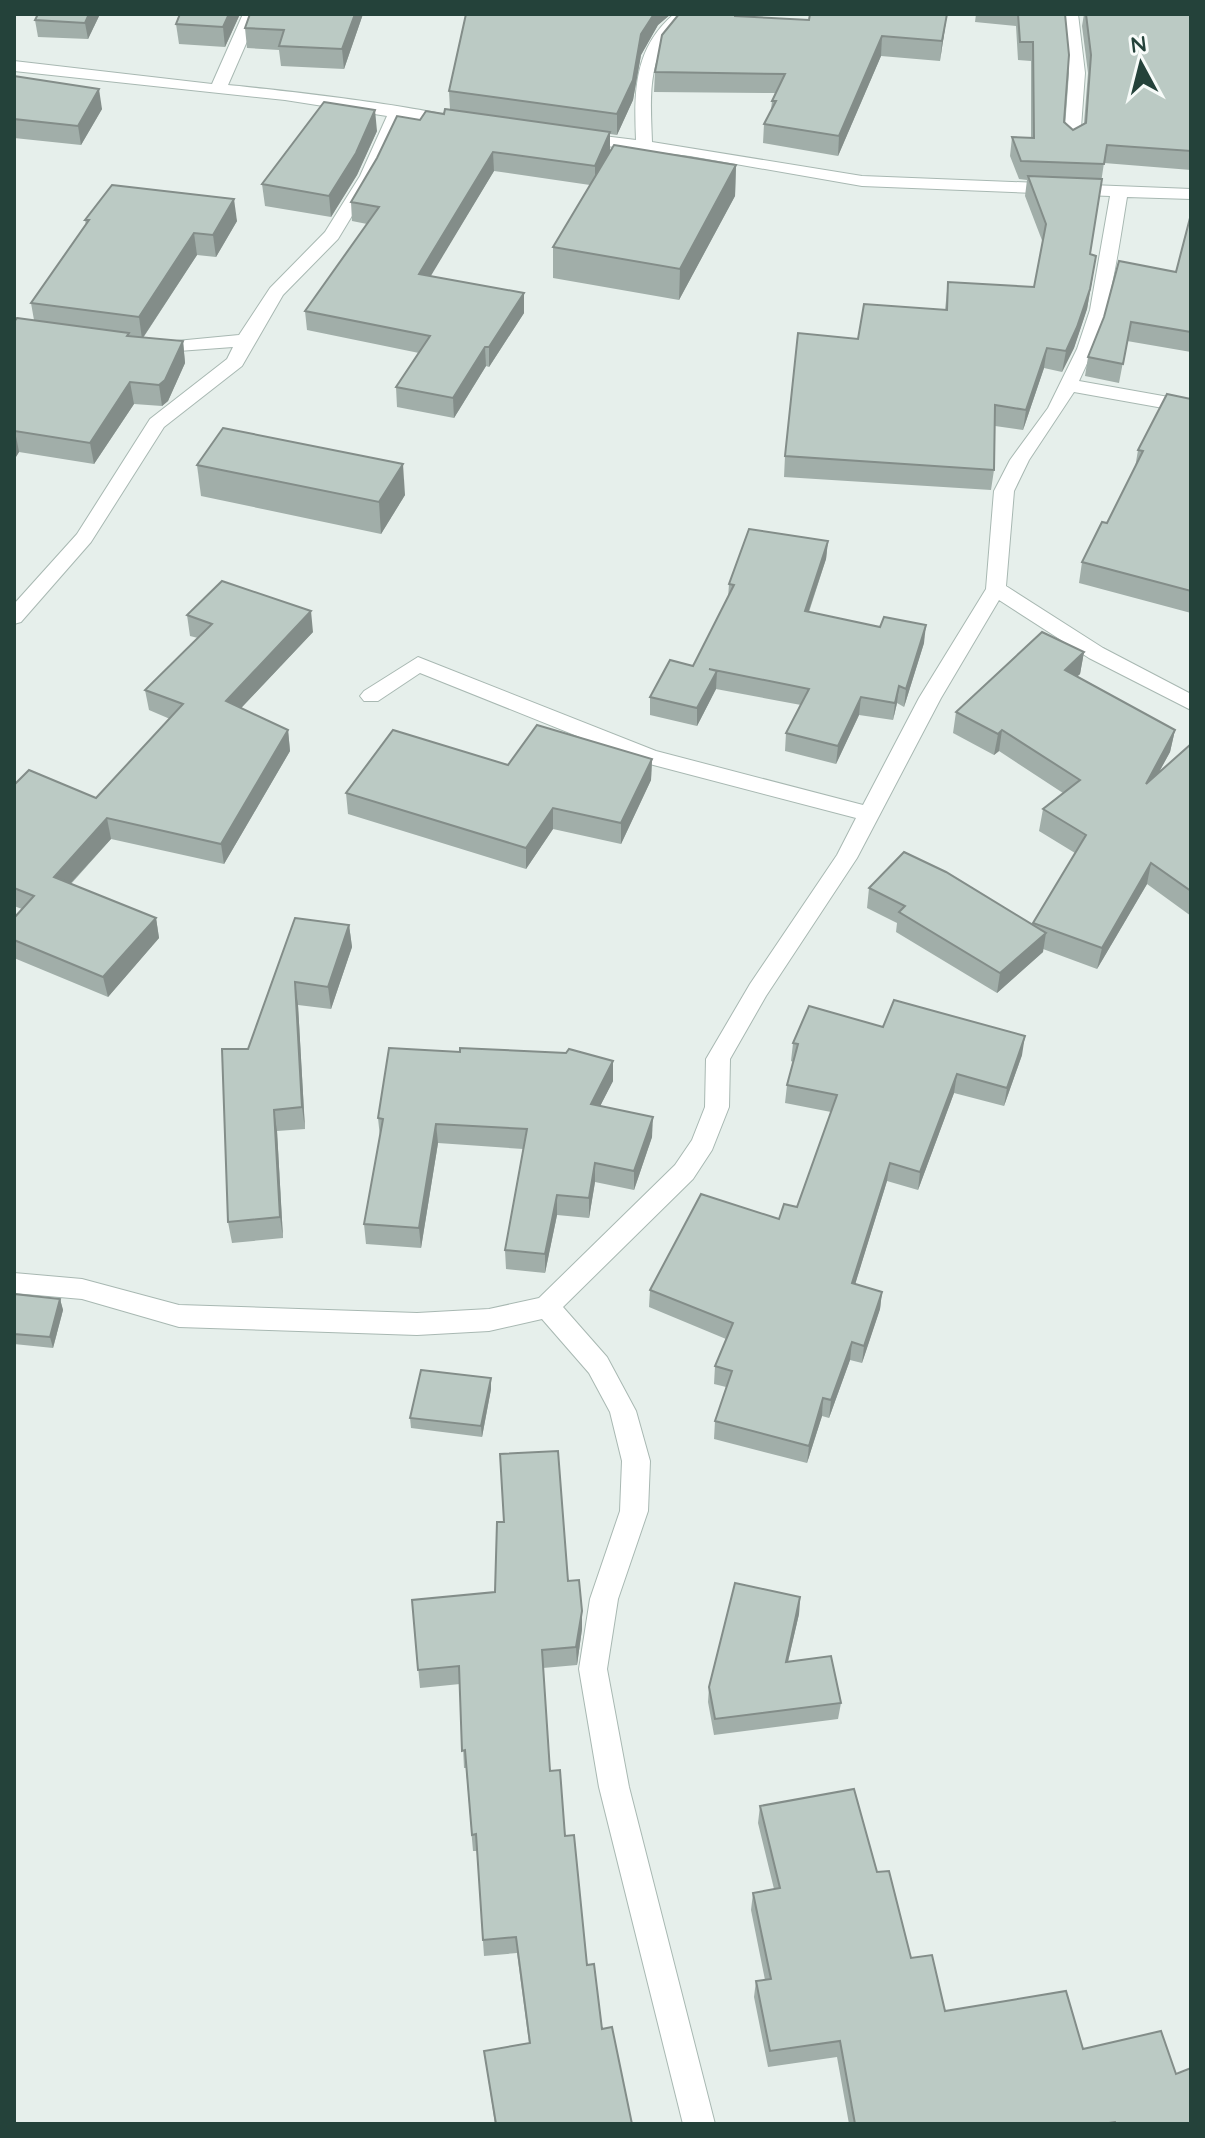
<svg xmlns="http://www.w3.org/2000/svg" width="1205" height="2138" viewBox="0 0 1205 2138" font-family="Quicksand,sans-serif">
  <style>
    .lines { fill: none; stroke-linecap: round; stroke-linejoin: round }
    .street-casing { stroke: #a8b8b2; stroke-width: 2 }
    .street { fill: #fff; fill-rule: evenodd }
    .wall { fill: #a1aea9 }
    .shaded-wall { fill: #838d89 }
    .building { fill: #bbcac4; stroke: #838d89; stroke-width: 2 }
  </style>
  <rect width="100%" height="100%" fill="#e6efeb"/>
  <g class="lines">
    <defs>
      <g id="street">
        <path d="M243,14H259L228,85C260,88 446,108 460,121L452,126L402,118L376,176L338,239L283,295L242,366L164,427L91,542L21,622L14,624V604L77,534L150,419L227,359L233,347L151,353L142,348L145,344L239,335L270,288L325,232L360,176L387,116L285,100L14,71V61L212,84Z"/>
        <path d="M674,14H691C683,24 672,31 665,42C647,71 651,109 652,142L862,176L1191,189V199L1127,197C1116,264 1110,319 1079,381L1191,401V413L1074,392L1029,460L1014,491L1006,586L1103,648L1191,694V710L1089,658L999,600L941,698L857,858L766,996L730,1059L729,1107L712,1150L693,1179L563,1307L607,1357L636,1411L650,1461L648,1511L618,1599L607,1669L629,1787L715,2124H683L599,1787L579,1669L590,1599L620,1511L622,1461L610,1412L589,1373L542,1319L489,1331L417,1335L179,1327L82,1299L14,1293V1273L82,1279L179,1305L417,1313L489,1309L539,1298L675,1165L692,1140L705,1107L706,1059L750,984L837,855L856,818L642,762L420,673L378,701H364L360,696L364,691L418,657L656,751L863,805L919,698L986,589L994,491L1010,460L1048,408L1077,349L1090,310L1110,196L862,186L690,156L573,142L571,138L573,134L579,133L636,140C634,91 634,48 674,14Z"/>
        <polygon points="1062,14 1078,14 1085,73 1080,141 1072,146 1064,141 1069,73"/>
      </g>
    </defs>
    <use href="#street" class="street-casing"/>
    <use href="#street" class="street"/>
  </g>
  <g class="wall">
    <polygon points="100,14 88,39 38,37 35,20"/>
    <polygon points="180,14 240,14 225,47 179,44 176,24"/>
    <polygon points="250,14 363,14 344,69 281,66 279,50 247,48 245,28"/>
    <polygon points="466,14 671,14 658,25 641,55 633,100 617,135 610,134 610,151 736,165 735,196 679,300 553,278 553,247 590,185 494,171 430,276 524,313 489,367 486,366 454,418 397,407 396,387 419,353 307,330 305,311 367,224 352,221 351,202 420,120 444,114 450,110 449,91"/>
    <polygon points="947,14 940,61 881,56 838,156 763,143 764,124 771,110 772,101 775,93 654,92 655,72 735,16 809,20"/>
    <polygon points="976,14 1065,14 1064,122 1073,130 1084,123 1088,73 1082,26 1084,14 1191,14 1191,170 1104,163 1090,254 1093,276 1087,309 1074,348 1062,372 1044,368 1023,430 995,426 994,470 991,490 784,477 785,456 858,339 945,310 948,282 1034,287 1043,243 1025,196 1027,180 1019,179 1010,156 1012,137 1031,138 1031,61 1018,60 1016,26 975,22"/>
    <polygon points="14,76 102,109 81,145 14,138"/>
    <polygon points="377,131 357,175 331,217 265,206 262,184"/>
    <polygon points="1191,214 1191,352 1127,341 1119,383 1085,376 1088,357 1176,272"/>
    <polygon points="85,220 237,221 216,257 197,255 143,338 183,341 185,363 168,401 162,406 134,404 94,464 19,452 14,460 14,322 34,320 31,303 86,225"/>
    <polygon points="1191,399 1191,613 1079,583 1082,562 1107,523 1135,468 1138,450"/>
    <polygon points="197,465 405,495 381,534 201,496"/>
    <polygon points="828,541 826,559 809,612 924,643 904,707 897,703 893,720 859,715 836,764 785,751 786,733 801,705 716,689 697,726 650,715 650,697 693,666 728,598 729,584"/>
    <polygon points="187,615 313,632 241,708 288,730 290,751 224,864 111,839 71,884 156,918 159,938 108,997 14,958 14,918 22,909 14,906 14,785 96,798 170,719 149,710 145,690 198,638 190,636"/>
    <polygon points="1084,652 1080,674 1077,676 1175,730 1170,752 1159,772 1191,744 1191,916 1147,884 1097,969 1043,949 1043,952 997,993 896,932 897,923 867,908 869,888 1033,924 1075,853 1039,831 1043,809 1063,793 999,751 994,755 953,733 956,712"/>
    <polygon points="652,759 651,780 621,844 553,829 526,869 348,814 346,793 508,765"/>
    <polygon points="295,918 349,925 352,947 331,1009 298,1005 305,1129 277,1131 283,1238 232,1243 228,1222"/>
    <polygon points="883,1027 1022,1055 1004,1106 954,1093 918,1190 887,1181 855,1284 882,1292 880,1309 862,1363 850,1360 829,1418 822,1416 807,1463 714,1439 715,1421 726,1387 714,1384 715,1366 726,1339 649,1307 650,1290 779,1219 797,1207 831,1112 785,1103 787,1085 793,1062 791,1061 793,1043"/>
    <polygon points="613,1061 613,1081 600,1106 652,1137 634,1190 595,1182 589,1218 557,1215 545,1273 506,1269 505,1250 523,1149 438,1143 421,1248 366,1244 364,1224 380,1137 378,1118"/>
    <polygon points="14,1294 60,1299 63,1310 53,1348 14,1344"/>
    <polygon points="491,1378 491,1389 482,1437 411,1428 410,1418"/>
    <polygon points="568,1581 582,1611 582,1629 577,1665 543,1668 550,1771 565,1836 587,1965 602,2029 632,2124 495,2124 484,2051 529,2043 517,1953 484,1956 477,1851 473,1851 466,1768 464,1768 460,1684 420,1688 412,1600 495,1592"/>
    <polygon points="800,1597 799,1614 788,1662 841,1703 838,1719 714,1735 708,1702 709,1687"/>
    <polygon points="760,1806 877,1872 911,1958 945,2011 1083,2049 1191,2124 849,2124 837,2057 768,2067 754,1997 756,1981 765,1980 751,1910 753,1893 774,1889 758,1823"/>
  </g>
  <g class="shaded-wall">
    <polygon points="89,14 100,14 88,39 85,23"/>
    <polygon points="229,14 240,14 225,47 223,27"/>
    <polygon points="355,14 363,14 344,69 342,49"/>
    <polygon points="654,14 671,14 658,25 641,55 633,100 617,135 617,114 641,34"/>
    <polygon points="947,14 940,61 942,41"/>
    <polygon points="882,36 881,56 838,156 839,136"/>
    <polygon points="99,89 102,109 81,145 78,126"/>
    <polygon points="375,110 377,131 357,175 331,217 329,196"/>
    <polygon points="610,132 610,151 595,185 595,166"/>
    <polygon points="493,152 494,171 420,294 419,274"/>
    <polygon points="736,165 735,196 679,300 680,269"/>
    <polygon points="234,199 237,221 216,257 213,235"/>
    <polygon points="194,233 197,255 142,339 139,317"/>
    <polygon points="1096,256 1087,309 1074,348 1062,372 1066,351"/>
    <polygon points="524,293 524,313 489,367 489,347"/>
    <polygon points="183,341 185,363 168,401 162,406 159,385"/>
    <polygon points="485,347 486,366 454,418 453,398"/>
    <polygon points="1047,348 1044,368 1023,430 1026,410"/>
    <polygon points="130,382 134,404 94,464 90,443"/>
    <polygon points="15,431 19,452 14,460 14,432"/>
    <polygon points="403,464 405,495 381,534 379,502"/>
    <polygon points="828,541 826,559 803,628 805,611"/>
    <polygon points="311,611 313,632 228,722 226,701"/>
    <polygon points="926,625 924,643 904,707 906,689"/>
    <polygon points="1084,652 1080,674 1061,692 1065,670"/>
    <polygon points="717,671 716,689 697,726 697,708"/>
    <polygon points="899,686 897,703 893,720 895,703"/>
    <polygon points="861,697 859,715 836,764 838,746"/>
    <polygon points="288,730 290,751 224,864 221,844"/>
    <polygon points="1002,730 999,751 994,755 998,734"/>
    <polygon points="1175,730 1170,752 1141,805 1146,784"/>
    <polygon points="652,759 651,780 621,844 621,823"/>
    <polygon points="553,808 553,829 526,869 526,848"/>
    <polygon points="107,818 111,839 58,897 54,877"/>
    <polygon points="1151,863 1147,884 1097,969 1102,948"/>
    <polygon points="156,918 159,938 108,997 103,977"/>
    <polygon points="349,925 352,947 331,1009 328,987"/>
    <polygon points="1046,933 1043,952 997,993 1000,973"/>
    <polygon points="295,982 298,1005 305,1129 302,1107"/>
    <polygon points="1025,1036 1022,1055 1004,1106 1007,1088"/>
    <polygon points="613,1061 613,1081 591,1124 591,1104"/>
    <polygon points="957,1074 954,1093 918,1190 920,1172"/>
    <polygon points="274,1110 277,1131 283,1238 280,1217"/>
    <polygon points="653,1117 652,1137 634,1190 634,1171"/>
    <polygon points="436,1124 438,1143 421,1248 419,1228"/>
    <polygon points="595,1163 595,1182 589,1218 589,1198"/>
    <polygon points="890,1163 887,1181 850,1301 852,1283"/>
    <polygon points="557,1195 557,1215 545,1273 545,1254"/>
    <polygon points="882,1292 880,1309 862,1363 864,1346"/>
    <polygon points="60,1299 63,1310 53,1348 50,1337"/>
    <polygon points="852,1342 850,1360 829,1418 831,1400"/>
    <polygon points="491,1378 491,1389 482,1437 481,1426"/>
    <polygon points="823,1398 822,1416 807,1463 809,1446"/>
    <polygon points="800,1597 799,1614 784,1678 786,1662"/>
    <polygon points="582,1611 582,1629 577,1665 576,1647"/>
  </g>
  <g class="building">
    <polygon points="38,14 89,14 85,23 35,20"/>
    <polygon points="180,14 229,14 223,27 176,24"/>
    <polygon points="250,14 355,14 342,49 279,46 284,30 245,28"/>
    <polygon points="466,14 654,14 641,34 633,80 617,114 449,91"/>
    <polygon points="679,14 735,14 735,16 809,20 810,14 947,14 942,41 882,36 839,136 764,124 776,101 772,101 785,74 655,72 662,35"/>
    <polygon points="1018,14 1065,14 1069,55 1064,122 1073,130 1086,123 1091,55 1086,14 1191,14 1191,151 1107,145 1104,164 1021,161 1012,137 1034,138 1033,42 1020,42"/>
    <polygon points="14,76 99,89 78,126 14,119"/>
    <polygon points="324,102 375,110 356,153 329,196 262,184"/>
    <polygon points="445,109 610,132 595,166 493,152 419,274 524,293 489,347 485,347 453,398 396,387 430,336 305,311 379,207 351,202 377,158 397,116 420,120 426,111 444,114"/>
    <polygon points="614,145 736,165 680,269 553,247"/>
    <polygon points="1028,176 1102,179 1090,254 1096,256 1090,289 1077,327 1066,351 1047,348 1026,410 995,405 994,470 785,456 798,333 858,339 864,304 947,310 948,282 1034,287 1046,224"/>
    <polygon points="112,185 234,199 213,235 194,233 139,317 31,303 89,220 85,220"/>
    <polygon points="1191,214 1191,332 1131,322 1123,364 1088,357 1104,317 1119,261 1176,272"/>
    <polygon points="17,318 129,333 127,336 183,341 165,380 159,385 130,382 90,443 15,431 14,432 14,322"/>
    <polygon points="1167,394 1191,399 1191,591 1082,562 1102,522 1107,523 1143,451 1138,450"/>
    <polygon points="223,428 403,464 379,502 197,465"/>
    <polygon points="749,529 828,541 805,611 880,627 884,617 926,625 906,689 899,686 895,703 861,697 838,746 786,733 809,689 709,669 717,671 697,708 650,697 670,660 693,666 734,585 729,584"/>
    <polygon points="222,581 311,611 226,701 288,730 221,844 107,818 54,877 156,918 103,977 14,940 14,918 34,896 14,888 14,785 29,770 96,798 183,704 145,690 212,624 187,615"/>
    <polygon points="1042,632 1084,652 1065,670 1175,730 1146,784 1191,744 1191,891 1151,863 1102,948 1033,923 1086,835 1043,809 1080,780 1002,730 998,734 956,712"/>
    <polygon points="537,725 652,759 621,823 553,808 526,848 346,793 393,730 508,765"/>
    <polygon points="904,852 946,872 1046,933 1000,973 899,912 905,906 869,888"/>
    <polygon points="295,918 349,925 328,987 295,982 302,1107 274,1110 280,1217 228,1222 222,1049 248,1049"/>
    <polygon points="894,1000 1025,1036 1007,1088 957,1074 920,1172 890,1163 852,1283 882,1292 864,1346 852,1342 831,1400 823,1398 809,1446 715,1421 732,1371 715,1366 733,1323 650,1290 701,1194 779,1219 784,1204 797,1207 837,1095 787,1085 798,1044 793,1043 809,1006 883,1027"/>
    <polygon points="389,1048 460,1052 460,1048 566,1053 569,1049 613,1061 591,1104 653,1117 634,1171 595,1163 589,1198 557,1195 545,1254 505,1250 527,1129 436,1124 419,1228 364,1224 383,1119 378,1118"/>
    <polygon points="14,1294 60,1299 50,1337 14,1334"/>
    <polygon points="421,1370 491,1378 481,1426 410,1418"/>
    <polygon points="558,1451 568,1581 579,1580 582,1611 576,1647 542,1650 550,1771 560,1770 565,1836 574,1835 587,1965 594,1964 602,2029 612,2027 632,2124 496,2124 484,2051 530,2043 516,1937 483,1940 476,1834 472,1835 465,1750 462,1751 459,1666 418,1670 412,1600 495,1592 497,1522 504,1522 500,1454"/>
    <polygon points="735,1583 800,1597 786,1662 831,1656 841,1703 715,1719 709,1687"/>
    <polygon points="854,1789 877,1872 889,1871 911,1958 932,1955 945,2011 1066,1991 1083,2049 1161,2031 1176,2074 1191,2068 1191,2124 1116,2124 1115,2122 1102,2124 855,2124 840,2041 770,2051 756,1981 771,1979 753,1893 780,1888 760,1806"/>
  </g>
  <rect width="1205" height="2138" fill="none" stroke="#24423a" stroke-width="32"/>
  <g transform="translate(1141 64) rotate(353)" stroke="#f7fbf9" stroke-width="6" paint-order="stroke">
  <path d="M0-6L14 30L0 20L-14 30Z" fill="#24423a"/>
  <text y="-12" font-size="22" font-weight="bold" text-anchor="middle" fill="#24423a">N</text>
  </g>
</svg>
